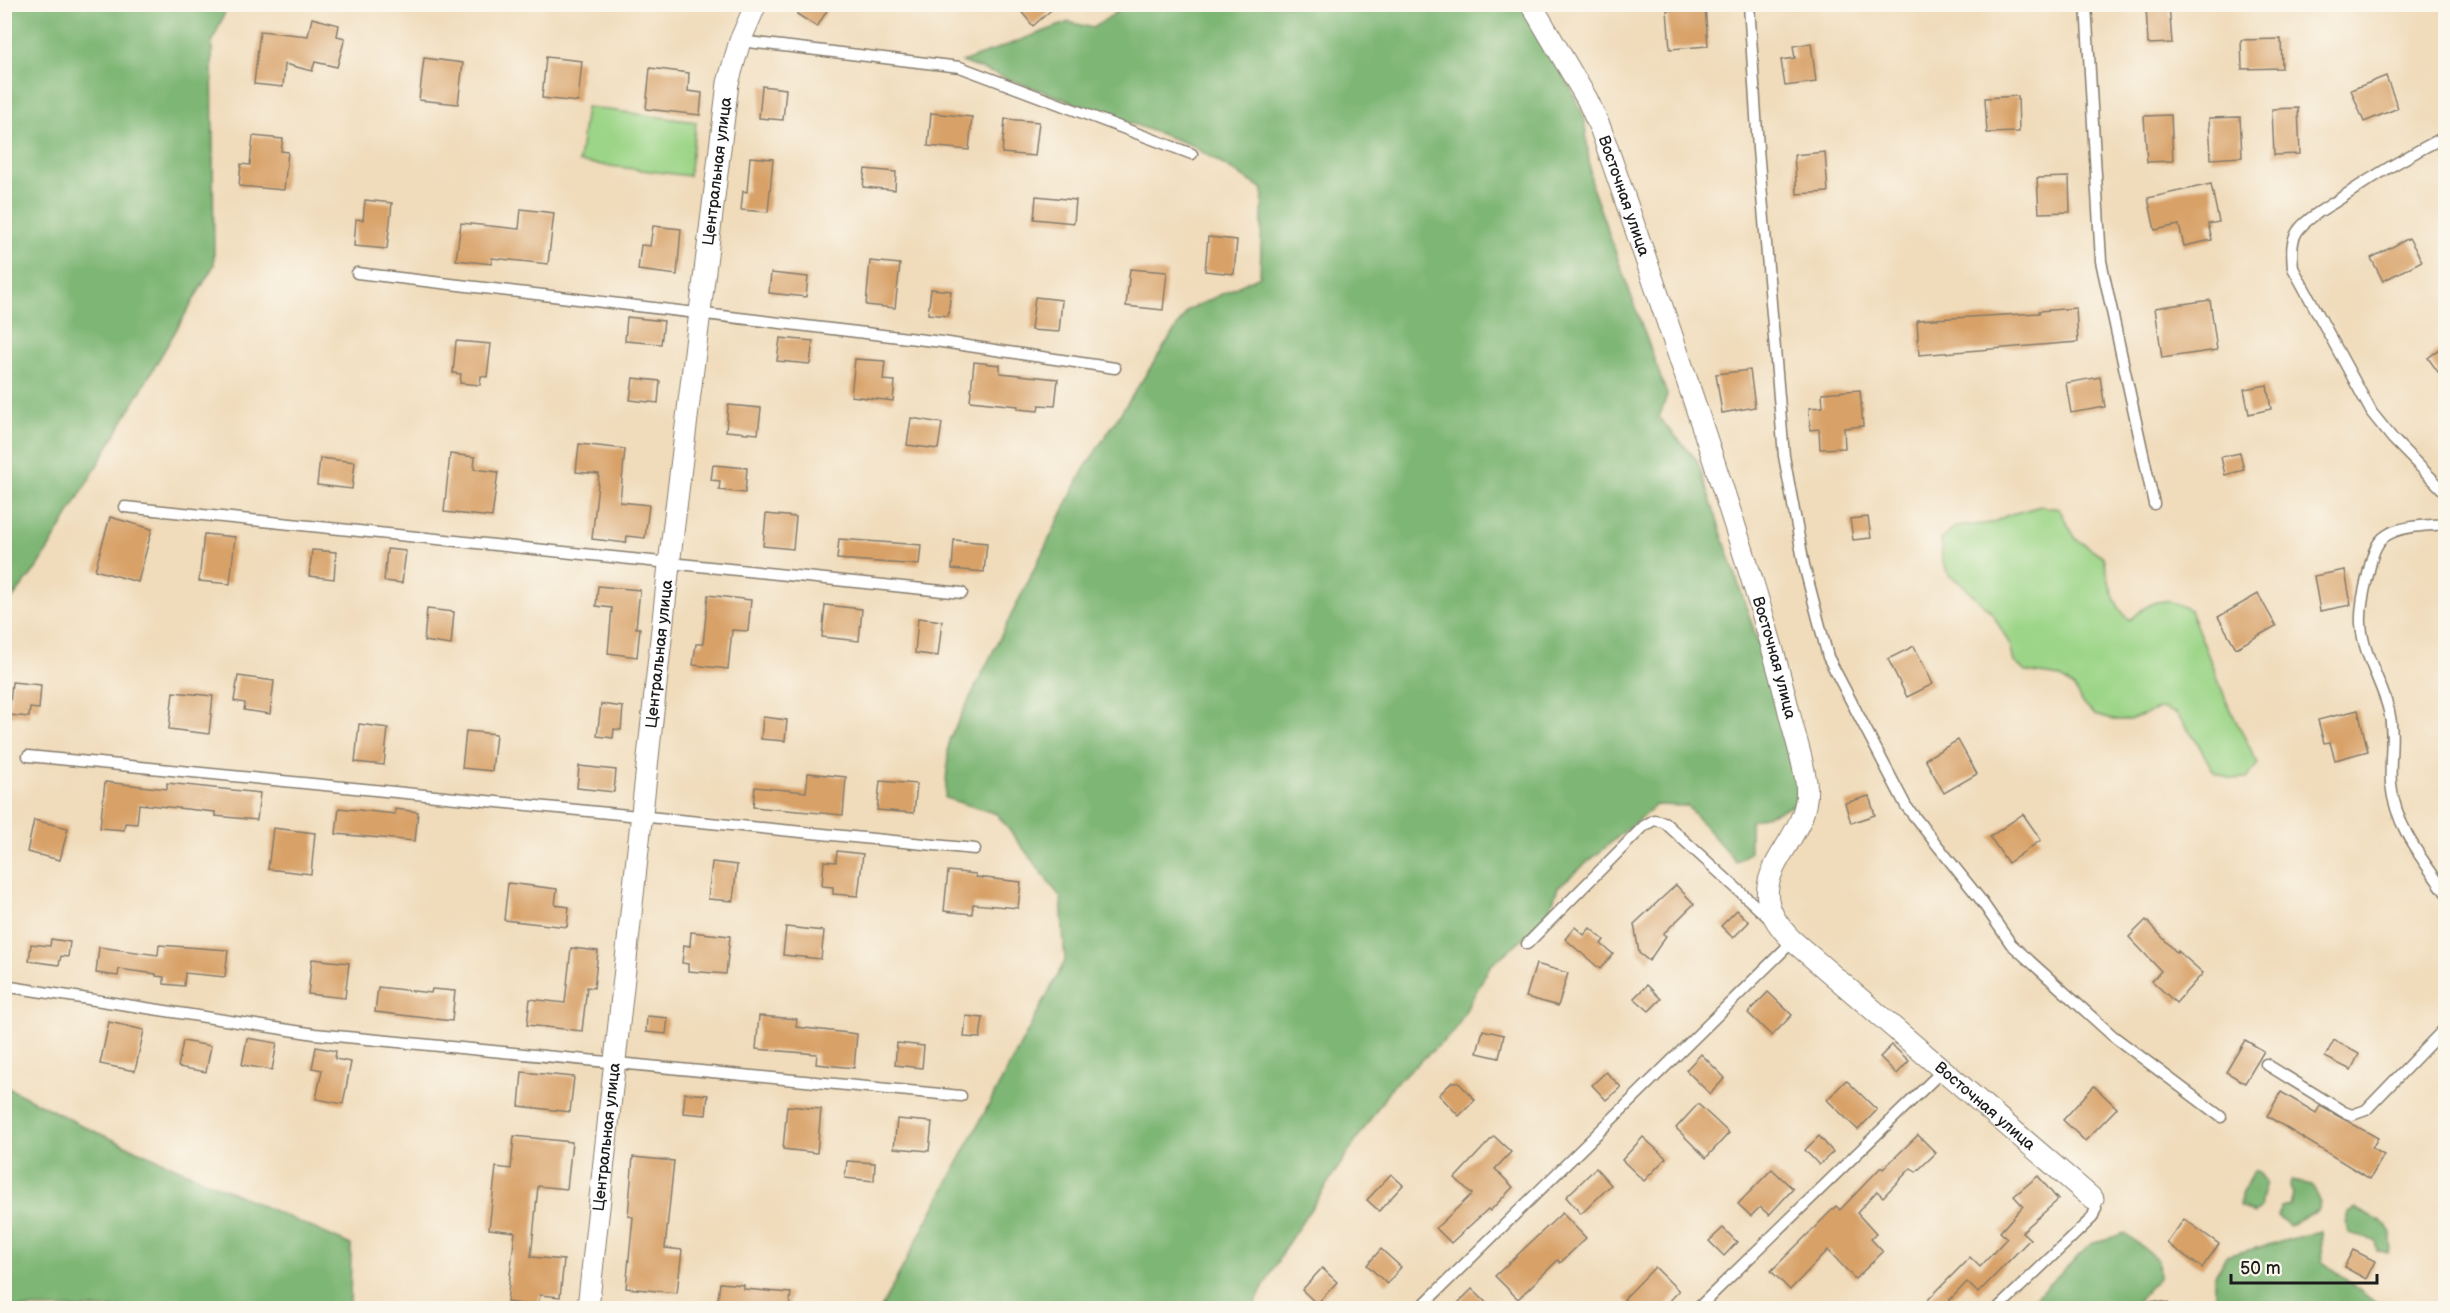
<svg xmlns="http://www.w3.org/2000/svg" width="2450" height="1313" viewBox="0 0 2450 1313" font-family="'Balsamiq Sans',sans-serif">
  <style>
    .green { fill: #9dd588; stroke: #5c7852; stroke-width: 1.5 }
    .forest { fill: #7eb674; stroke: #4d6948; stroke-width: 1.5 }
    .building { fill: #d8a167 }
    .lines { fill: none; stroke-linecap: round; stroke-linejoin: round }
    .service-casing { stroke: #867c6c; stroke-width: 13 }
    .minor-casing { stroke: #867c6c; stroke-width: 23 }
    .service { stroke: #fff; stroke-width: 10 }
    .minor { stroke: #fff; stroke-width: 21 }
    .labels { text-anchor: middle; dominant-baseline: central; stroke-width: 6; stroke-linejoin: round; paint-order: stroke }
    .street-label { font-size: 16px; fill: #1c1c1c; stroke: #fbf7ec }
  </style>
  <rect width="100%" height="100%" fill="#fbf7ec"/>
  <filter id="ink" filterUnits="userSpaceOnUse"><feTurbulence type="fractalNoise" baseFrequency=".0167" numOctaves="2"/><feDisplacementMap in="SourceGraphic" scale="12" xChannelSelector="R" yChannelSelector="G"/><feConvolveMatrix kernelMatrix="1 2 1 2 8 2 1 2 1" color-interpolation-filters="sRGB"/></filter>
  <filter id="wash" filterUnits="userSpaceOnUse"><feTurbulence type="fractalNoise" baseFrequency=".008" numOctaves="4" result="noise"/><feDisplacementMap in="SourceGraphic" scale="24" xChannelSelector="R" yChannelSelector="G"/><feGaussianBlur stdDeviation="1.35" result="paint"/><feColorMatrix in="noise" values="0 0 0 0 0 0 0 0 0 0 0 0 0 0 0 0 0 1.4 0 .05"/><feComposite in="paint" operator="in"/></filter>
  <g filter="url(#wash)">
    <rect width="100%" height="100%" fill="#f0dcbb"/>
    <g class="green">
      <polygon points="586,107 696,122 689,176 579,162"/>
      <path d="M2041,506L2059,509L2076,539L2104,557C2109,582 2111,602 2129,620C2153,601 2160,594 2190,610L2228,705L2258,764L2247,778L2230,779L2214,772L2197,742L2177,714L2161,708L2129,720H2113L2095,715L2082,703L2074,688L2060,677L2026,672L2014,662L2010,645L1992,613L1963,585L1949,575L1942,559L1941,540L1955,527L1992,523L2008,515Z"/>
    </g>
    <g class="forest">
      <polygon points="5,4 228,5 212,43 214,265 39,565 5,608"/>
      <polygon points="1127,5 1532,5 1584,117 1592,187 1667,395 1659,418 1697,460 1802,774 1795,805 1750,821 1750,852 1736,862 1687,806 1656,805 1558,887 1547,918 1490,966 1454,1032 1393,1085 1286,1246 1252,1308 881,1308 1065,961 1061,898 997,814 945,798 949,740 1084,469 1188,310 1260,276 1263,189 1191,145 962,62 1069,22 1093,28"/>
      <polygon points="4,1086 87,1128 351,1245 350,1308 5,1308"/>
      <polygon points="2254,1171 2260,1174 2266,1182 2261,1200 2261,1208 2254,1214 2240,1206 2241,1195"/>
      <polygon points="2291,1181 2312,1185 2321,1203 2318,1211 2300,1219 2290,1226 2277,1216 2281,1207 2290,1205 2293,1194 2290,1187"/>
      <polygon points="2356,1209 2386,1225 2391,1233 2391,1248 2388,1254 2377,1251 2375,1240 2348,1233 2346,1224 2349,1213"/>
      <polygon points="2321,1231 2323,1262 2377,1304 2378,1308 2215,1308 2215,1275 2226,1256"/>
      <polygon points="2125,1233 2158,1260 2159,1278 2131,1308 2024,1308 2091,1244"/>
    </g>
    <g id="blocks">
      <g class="building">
        <polygon points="804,4 831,4 817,27 797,14"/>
        <polygon points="1015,4 1058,4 1033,26"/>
        <polygon points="2169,5 2172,43 2148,44 2146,6"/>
        <polygon points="1705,7 1708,46 1670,49 1667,10"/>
        <polygon points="312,18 339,25 337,36 345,38 337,67 315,62 312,71 285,64 283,87 254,84 260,31 308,36"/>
        <polygon points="2281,39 2282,68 2242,69 2241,40"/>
        <polygon points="1811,43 1816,82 1785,86 1781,60 1795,58 1793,46"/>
        <polygon points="546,57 582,61 578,102 542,98"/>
        <polygon points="424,58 463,63 458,104 419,100"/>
        <polygon points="650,68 689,73 688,91 702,93 700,115 646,109"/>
        <polygon points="2386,76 2398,108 2364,122 2351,90"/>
        <polygon points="762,86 786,89 783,120 759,118"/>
        <polygon points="2018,96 2019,132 1987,133 1985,98"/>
        <polygon points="2298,108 2300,154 2274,155 2272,109"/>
        <polygon points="931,113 972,117 969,150 928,146"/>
        <polygon points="2171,115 2173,161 2147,162 2144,116"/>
        <polygon points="2240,117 2242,157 2211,159 2209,118"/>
        <polygon points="1005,119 1039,122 1035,156 1002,153"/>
        <polygon points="253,136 283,139 281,151 288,152 284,190 239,186 241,164 250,165"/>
        <polygon points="1825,152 1828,192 1797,194 1794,155"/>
        <polygon points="750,157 773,159 768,212 741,210 743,191 747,192"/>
        <polygon points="865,169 896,172 895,190 863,187"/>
        <polygon points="2069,177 2070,212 2039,213 2037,178"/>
        <polygon points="2211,184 2219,222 2208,224 2212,240 2184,246 2179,225 2155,230 2148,198"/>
        <polygon points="1036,196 1076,200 1074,223 1034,219"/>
        <polygon points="365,200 392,203 387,249 354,246 356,219 363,220"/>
        <polygon points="521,209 554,213 548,264 492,258 492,264 456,260 461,223 519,229"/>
        <polygon points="653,226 681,229 677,275 638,270 641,245 650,246"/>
        <polygon points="1208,237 1237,240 1234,274 1205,271"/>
        <polygon points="2409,238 2422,261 2383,281 2371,258"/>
        <polygon points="870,261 900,264 895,308 866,305"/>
        <polygon points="1130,269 1167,272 1163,310 1126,306"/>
        <polygon points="771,273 808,277 806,297 769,293"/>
        <polygon points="931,289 951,291 948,316 928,314"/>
        <polygon points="1035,297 1062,300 1059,332 1031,330"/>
        <polygon points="2210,300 2217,350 2162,358 2155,308"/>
        <polygon points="2076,308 2078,342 1919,355 1917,320 2039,313 2039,311"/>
        <polygon points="627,317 664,321 661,344 625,341"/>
        <polygon points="780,338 813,341 810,364 777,361"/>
        <polygon points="456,341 491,344 487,377 481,376 480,385 460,383 461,374 453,373"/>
        <polygon points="2445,345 2445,382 2428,358"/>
        <polygon points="855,359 885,361 883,380 895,381 893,401 851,396"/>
        <polygon points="974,362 1000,365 1000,373 1058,379 1055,406 1039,405 1038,411 1018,409 1018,406 970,401"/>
        <polygon points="1750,370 1755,407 1722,413 1716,374"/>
        <polygon points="2100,377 2105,407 2071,413 2066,383"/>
        <polygon points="633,378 660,381 658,403 630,400"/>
        <polygon points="2267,385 2271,409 2249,414 2244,389"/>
        <polygon points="1860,390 1863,426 1844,428 1845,448 1820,449 1819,429 1810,430 1809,408 1823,407 1822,393"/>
        <polygon points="728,405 761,408 758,434 726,431"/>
        <polygon points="911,418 942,423 938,449 907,445"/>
        <polygon points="579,444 625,449 620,502 649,505 645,538 627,536 626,543 592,539 599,474 576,472"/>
        <polygon points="2240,453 2244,470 2225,475 2221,457"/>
        <polygon points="450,454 475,457 474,469 498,472 492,517 444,512"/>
        <polygon points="320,458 355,462 352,489 317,485"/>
        <polygon points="713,465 747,468 745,493 719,490 720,481 711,480"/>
        <polygon points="766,514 796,517 793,549 763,546"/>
        <polygon points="110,517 152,529 138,582 95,570"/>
        <polygon points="1868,517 1871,538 1853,540 1850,519"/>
        <polygon points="204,534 235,537 230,584 199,581"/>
        <polygon points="839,539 921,545 919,565 837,559"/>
        <polygon points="954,540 987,543 984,572 952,569"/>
        <polygon points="387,549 406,551 402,583 384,581"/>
        <polygon points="312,550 336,552 334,579 309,576"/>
        <polygon points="2345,570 2351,605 2320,611 2314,576"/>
        <polygon points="598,586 640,590 636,628 640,628 637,657 608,653 612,608 596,606"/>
        <polygon points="2258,594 2276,626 2236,648 2218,617"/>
        <polygon points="708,595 751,600 748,631 732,630 728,669 693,665 696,644 703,644"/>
        <polygon points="825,605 862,609 859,641 822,637"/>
        <polygon points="427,609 454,612 451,645 424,641"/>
        <polygon points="918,618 942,621 938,656 915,653"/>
        <polygon points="1914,646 1933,684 1907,697 1888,659"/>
        <polygon points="238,676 274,681 270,714 244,710 245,703 234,701"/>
        <polygon points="12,682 41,685 39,709 30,708 29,717 9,715"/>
        <polygon points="173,692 213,696 209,734 169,729"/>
        <polygon points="601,704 623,707 621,730 614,729 613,738 597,736"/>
        <polygon points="2358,710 2368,751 2335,760 2330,742 2324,743 2318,720"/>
        <polygon points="763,717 787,720 785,741 761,739"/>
        <polygon points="359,724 388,728 384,765 355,762"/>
        <polygon points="466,731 496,734 492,771 462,768"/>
        <polygon points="1958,740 1977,774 1944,793 1925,759"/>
        <polygon points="579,766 616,770 614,792 577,788"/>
        <polygon points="808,773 846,777 843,815 753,807 755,787 806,792"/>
        <polygon points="880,781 917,784 914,813 877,810"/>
        <polygon points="105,782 167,789 167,783 260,793 257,820 215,816 215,812 139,804 137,824 125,823 124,830 100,828"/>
        <polygon points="1869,796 1875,815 1851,823 1845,803"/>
        <polygon points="339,808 395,814 395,809 418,812 415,841 336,834"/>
        <polygon points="2023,814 2041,840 2008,863 1990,837"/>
        <polygon points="34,820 68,828 60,860 27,852"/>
        <polygon points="273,828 315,833 311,874 268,869"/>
        <polygon points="837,851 863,854 858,896 833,894 833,887 822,886 824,861 836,862"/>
        <polygon points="712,862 737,865 733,901 708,899"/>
        <polygon points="948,871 976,874 976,877 1021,882 1018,908 973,904 972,914 944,911"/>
        <polygon points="508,883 557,889 555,905 569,907 567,927 504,920"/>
        <polygon points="1676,885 1694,904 1663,934 1666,936 1649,961 1639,953 1634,924"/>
        <polygon points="1737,910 1749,922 1733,938 1721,926"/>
        <polygon points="2146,920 2177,953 2178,951 2203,973 2176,1003 2152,981 2161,971 2129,937"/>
        <polygon points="786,927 824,931 821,959 783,955"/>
        <polygon points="1575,927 1584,935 1590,928 1604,940 1601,944 1613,954 1600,969 1565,939"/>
        <polygon points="691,932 730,936 726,974 688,971 688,964 682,963 684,945 690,946"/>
        <polygon points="51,939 70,942 68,957 61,956 59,965 29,961 31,944 50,946"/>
        <polygon points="159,945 228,950 225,977 185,973 184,986 164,984 164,977 156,976 156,974 119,969 118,976 96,973 99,947 158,955"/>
        <polygon points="571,948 598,951 594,988 587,987 582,1031 527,1025 530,999 565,1003"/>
        <polygon points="312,959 349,963 345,998 308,994"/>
        <polygon points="1536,964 1568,973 1558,1006 1526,997"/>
        <polygon points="1647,985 1661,999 1649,1011 1634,998"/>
        <polygon points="378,987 431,993 432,989 455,991 452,1021 375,1012"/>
        <polygon points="1768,992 1792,1015 1772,1036 1748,1013"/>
        <polygon points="647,1016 668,1018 666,1034 646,1032"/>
        <polygon points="759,1016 797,1019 796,1027 857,1034 854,1068 816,1064 817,1054 756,1049"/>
        <polygon points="966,1016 983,1018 980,1038 964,1037"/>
        <polygon points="109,1022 144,1030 135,1071 100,1064"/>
        <polygon points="1483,1030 1504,1035 1499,1058 1477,1053"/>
        <polygon points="247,1038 277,1043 272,1070 242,1065"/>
        <polygon points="2245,1040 2264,1051 2245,1083 2226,1072"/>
        <polygon points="2334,1040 2359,1054 2351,1070 2325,1057"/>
        <polygon points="183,1041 211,1046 206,1072 178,1067"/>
        <polygon points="897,1043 924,1046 922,1068 895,1065"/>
        <polygon points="1892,1045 1909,1061 1897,1074 1880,1057"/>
        <polygon points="316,1047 336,1051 335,1059 351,1062 343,1104 316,1099 322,1070 312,1068"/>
        <polygon points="1701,1054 1725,1078 1710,1094 1686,1070"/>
        <polygon points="522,1072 574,1077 570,1112 519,1106"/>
        <polygon points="1606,1072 1621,1087 1606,1100 1592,1085"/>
        <polygon points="1846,1080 1877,1110 1858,1130 1827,1100"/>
        <polygon points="1452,1082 1458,1082 1475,1100 1459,1116 1439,1095"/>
        <polygon points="2094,1086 2117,1108 2085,1141 2063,1120"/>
        <polygon points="2281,1092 2316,1113 2320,1106 2378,1138 2372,1148 2384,1155 2370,1179 2267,1116"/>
        <polygon points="685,1093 708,1095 706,1115 683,1113"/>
        <polygon points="1698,1104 1729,1133 1706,1158 1676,1128"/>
        <polygon points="787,1106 821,1109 817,1153 783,1149"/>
        <polygon points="897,1119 932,1122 929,1151 894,1148"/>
        <polygon points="1918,1135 1936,1153 1916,1172 1911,1168 1883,1197 1877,1191 1857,1213 1876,1234 1871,1239 1883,1252 1855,1279 1828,1250 1790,1290 1771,1271 1836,1206 1840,1210 1881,1167 1883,1169"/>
        <polygon points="514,1136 572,1142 567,1189 538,1186 531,1257 564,1260 560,1297 540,1295 538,1306 507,1302 515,1232 489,1229 496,1167 511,1169"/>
        <polygon points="1494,1136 1511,1152 1495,1169 1513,1187 1490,1211 1488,1209 1451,1243 1436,1228 1472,1194 1455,1178"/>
        <polygon points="1819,1136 1833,1152 1819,1165 1805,1150"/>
        <polygon points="1643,1137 1666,1158 1644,1181 1622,1160"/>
        <polygon points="633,1157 674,1161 665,1248 682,1250 677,1293 626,1288 633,1217 628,1216"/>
        <polygon points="847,1161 875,1163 874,1181 845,1178"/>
        <polygon points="1596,1168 1611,1185 1581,1214 1566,1197"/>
        <polygon points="1772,1169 1793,1189 1769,1215 1760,1207 1751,1216 1738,1204"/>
        <polygon points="1391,1174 1403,1185 1379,1211 1367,1200"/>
        <polygon points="2038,1176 2058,1200 2022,1232 2030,1239 1978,1293 1967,1282 1942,1308 1920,1308 1970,1257 1980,1267 2007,1238 2000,1232 2023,1206 2014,1196"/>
        <polygon points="1562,1213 1586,1238 1560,1263 1558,1260 1518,1299 1495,1276"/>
        <polygon points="2184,1219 2219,1244 2202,1268 2167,1243"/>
        <polygon points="1723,1228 1737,1242 1724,1256 1709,1241"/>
        <polygon points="1381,1249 1401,1267 1387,1284 1367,1265"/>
        <polygon points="2353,1250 2375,1261 2366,1279 2344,1267"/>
        <polygon points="1655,1267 1679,1291 1663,1308 1634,1308 1624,1299"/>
        <polygon points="1322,1268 1337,1282 1317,1304 1302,1290"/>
        <polygon points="720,1283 744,1285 744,1289 791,1293 789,1308 717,1308"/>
        <polygon points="1472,1289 1492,1308 1453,1308"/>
      </g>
    </g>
  </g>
  <g filter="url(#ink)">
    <use href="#blocks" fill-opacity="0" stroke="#867c6c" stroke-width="1.5"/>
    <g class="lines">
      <defs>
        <g id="service">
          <polyline points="1749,4 1758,149 1784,456 1804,565 1828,657 1906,806 1980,899 2011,944 2113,1036 2221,1117"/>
          <polyline points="2086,4 2101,261 2154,504"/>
          <polyline points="740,41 960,67 1192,154"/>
          <path d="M2446,136C2409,155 2375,175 2341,198C2328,207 2311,215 2300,228C2290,239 2292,254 2293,268L2372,413L2393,439L2446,493"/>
          <polyline points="357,273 942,342 1115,368"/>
          <polyline points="125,507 962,593"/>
          <path d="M2446,524C2428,526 2403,525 2387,535C2375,542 2372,557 2369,570C2365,587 2360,606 2361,624C2363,655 2382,682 2389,711C2395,736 2389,760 2391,784C2395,826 2422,859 2446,893"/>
          <polyline points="28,756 975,849"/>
          <polyline points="1527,944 1644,826 1654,820 1664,822 1771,920"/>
          <polyline points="4,986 315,1034 961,1096"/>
          <polyline points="2266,1064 2344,1112 2352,1115 2366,1110 2446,1027"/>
          <polyline points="1420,1308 1793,941"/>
          <polyline points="1698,1308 1943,1070"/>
          <polyline points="1998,1308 2092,1218 2096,1208 2093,1199"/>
          <polyline points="2144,1308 2153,1306 2165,1308"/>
        </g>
        <g id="minor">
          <path id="s1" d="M1531,4L1587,99L1601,130C1649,267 1696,404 1740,542C1759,601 1777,660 1791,720C1796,740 1803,761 1806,782C1815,847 1725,875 1793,941L2093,1199"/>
          <path id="s2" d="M588,1308L669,565L728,83L740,41L756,4"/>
        </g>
      </defs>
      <use href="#service" class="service-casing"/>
      <use href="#minor" class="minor-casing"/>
      <use href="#service" class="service"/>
      <use href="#minor" class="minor"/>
    </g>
  </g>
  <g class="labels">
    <g class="street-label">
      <text stroke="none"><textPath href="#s2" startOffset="1144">Центральная улица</textPath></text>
      <text stroke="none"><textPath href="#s1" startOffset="214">Восточная улица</textPath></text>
      <text stroke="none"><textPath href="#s2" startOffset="658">Центральная улица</textPath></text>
      <text stroke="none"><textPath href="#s1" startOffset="700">Восточная улица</textPath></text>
      <text stroke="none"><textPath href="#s1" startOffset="1257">Восточная улица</textPath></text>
      <text stroke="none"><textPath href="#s2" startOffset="172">Центральная улица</textPath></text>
    </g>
  </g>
  <rect width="2450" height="1313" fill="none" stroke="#fbf7ec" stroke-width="24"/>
  <path d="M2231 1274v9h146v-9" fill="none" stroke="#1c1c1c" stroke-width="3"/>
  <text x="2240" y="1274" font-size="18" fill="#1c1c1c" stroke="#fbf7ec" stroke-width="4.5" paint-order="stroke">50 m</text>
</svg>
